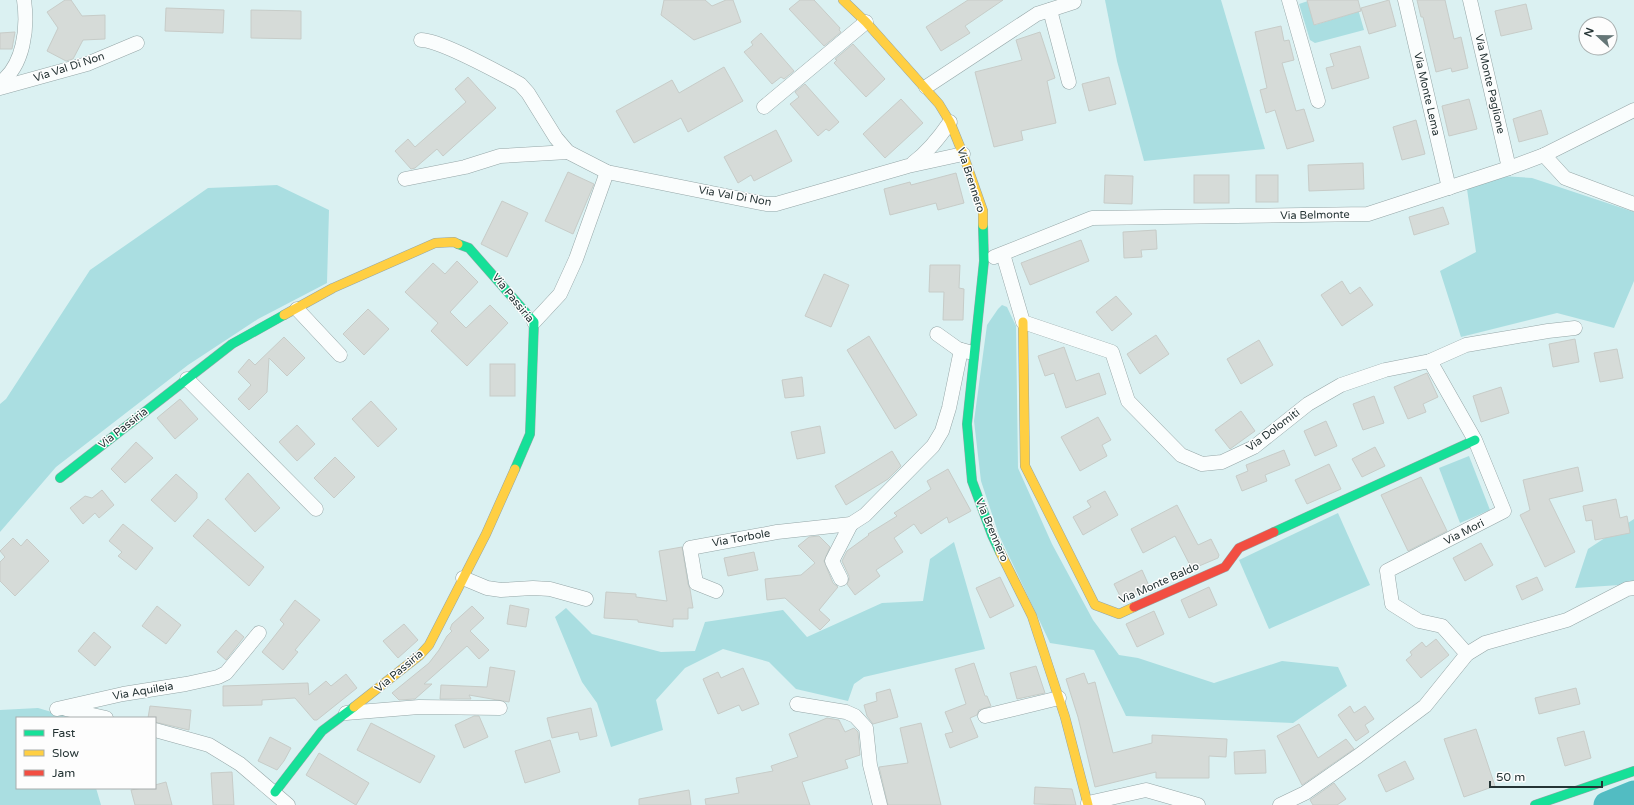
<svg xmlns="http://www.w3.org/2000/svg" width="1634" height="805" viewBox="0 0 1634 805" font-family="'Varela Round',sans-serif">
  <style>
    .green { fill: #aadee1 }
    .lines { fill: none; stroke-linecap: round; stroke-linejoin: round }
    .river { stroke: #52bcc2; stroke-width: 27 }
    .building { fill: #d6dbd8; stroke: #c7ccc8 }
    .street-casing { stroke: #95a6a7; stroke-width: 15 }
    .fast-casing { stroke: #95a6a7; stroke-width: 10 }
    .slow-casing { stroke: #95a6a7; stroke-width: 10 }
    .jam-casing { stroke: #95a6a7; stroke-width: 10 }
    .street { stroke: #fafdfd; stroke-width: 14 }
    .fast { stroke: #16e098; stroke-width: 9 }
    .slow { stroke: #ffcf43; stroke-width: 9 }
    .jam { stroke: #f24e42; stroke-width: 9 }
    .labels { text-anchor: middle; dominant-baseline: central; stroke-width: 3; stroke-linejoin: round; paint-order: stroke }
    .street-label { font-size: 11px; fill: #253435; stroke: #fdfdfd }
  </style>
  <rect width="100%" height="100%" fill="#dbf1f2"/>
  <g class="green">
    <polygon points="1105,0 1221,0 1265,149 1144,161 1117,61"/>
    <polygon points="1308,1 1315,25 1344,16 1358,9 1364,30 1315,43 1310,40 1299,4"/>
    <polygon points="1502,176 1532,178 1634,212 1634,281 1614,328 1557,313 1461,337 1440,271 1476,252 1467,189"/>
    <polygon points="277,185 329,210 327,283 258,319 188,365 56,467 0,532 0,404 6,399 90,270 208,188"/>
    <polygon points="1002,305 1007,307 1016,326 1018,468 1052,544 1093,620 1119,655 1138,658 1214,683 1282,661 1338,667 1347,686 1293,723 1126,716 1094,650 1050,643 999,535 981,481 974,421 987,325 998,309"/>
    <polygon points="1469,456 1490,510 1460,523 1439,468"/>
    <polygon points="1338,513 1370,585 1269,629 1239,560"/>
    <polygon points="1634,519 1634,584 1575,588 1588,549"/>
    <polygon points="954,542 985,649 864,677 854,684 848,701 796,689 769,662 723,649 685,668 656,700 663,730 611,747 597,703 582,682 555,617 566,608 592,634 661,652 695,651 705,622 783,610 807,637 882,603 923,601 930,559"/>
    <polygon points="38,708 72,718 17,718 17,788 96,788 101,805 0,805 0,710"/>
  </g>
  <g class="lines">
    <polyline class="river" points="1607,805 1634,794"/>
  </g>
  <g class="building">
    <polygon points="65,0 71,0 82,16 105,15 105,39 83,40 73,59 66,61 47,51 58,28 47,12"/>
    <polygon points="664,0 705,0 712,6 726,0 733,0 741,22 694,40 661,15"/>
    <polygon points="800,0 814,0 840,28 839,30 841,32 824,46 789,9"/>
    <polygon points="968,0 1003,0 965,26 970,33 941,51 926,27"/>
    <polygon points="1307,0 1358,0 1361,11 1314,25"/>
    <polygon points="1389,0 1396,26 1369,34 1361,8"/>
    <polygon points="1417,0 1445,0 1454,39 1461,37 1468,68 1452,72 1451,68 1436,72 1423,17 1421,17"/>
    <polygon points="1526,4 1532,29 1501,36 1495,11"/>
    <polygon points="166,8 224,10 223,33 165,31"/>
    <polygon points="251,10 301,11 301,39 251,38"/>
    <polygon points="1281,26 1284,41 1289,40 1294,60 1282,63 1296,111 1304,109 1314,141 1287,149 1275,110 1266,113 1260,90 1267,88 1255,32"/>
    <polygon points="15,32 12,49 0,49 0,33"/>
    <polygon points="1040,32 1055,78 1047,81 1056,123 1021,131 1023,140 994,147 975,72 1022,60 1016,40"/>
    <polygon points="761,33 794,71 784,79 781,77 772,84 744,52 753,45 751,42"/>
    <polygon points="853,44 885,79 866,97 834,63 837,60 835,59"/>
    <polygon points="1360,46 1369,78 1332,89 1326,68 1334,66 1330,54"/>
    <polygon points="724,67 743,101 688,132 681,118 634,143 616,111 672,80 679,93"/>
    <polygon points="468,77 496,108 443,156 437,149 415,168 411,169 395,151 408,139 415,147 466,102 455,89"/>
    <polygon points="1109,77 1116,104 1089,111 1082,84"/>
    <polygon points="805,84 839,122 829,131 826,129 818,136 790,104 799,97 795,92"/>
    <polygon points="901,99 923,123 885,158 863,134"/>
    <polygon points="1469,99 1477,129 1449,136 1442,106"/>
    <polygon points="1541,110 1548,134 1519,142 1513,119"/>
    <polygon points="1416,120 1425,154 1402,160 1393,127"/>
    <polygon points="776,130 792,161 754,181 751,175 738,183 724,157"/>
    <polygon points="1363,163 1364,189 1309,191 1308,165"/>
    <polygon points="568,172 594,184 573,234 545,221"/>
    <polygon points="956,173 964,203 938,210 936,203 890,215 884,189 910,182 911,185"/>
    <polygon points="1105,175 1133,176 1132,204 1104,203"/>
    <rect x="1194" y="175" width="35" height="28"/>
    <rect x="1256" y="175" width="22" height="27"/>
    <polygon points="502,201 528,213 507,257 481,244"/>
    <polygon points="1443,207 1449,224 1414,235 1409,217"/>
    <polygon points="1156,230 1157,249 1141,250 1142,257 1124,258 1123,232"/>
    <polygon points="1081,240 1089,261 1030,285 1021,263"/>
    <polygon points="457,261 478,282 450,312 466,328 490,305 508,323 467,366 431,331 438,323 405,292 433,263 445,274"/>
    <polygon points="930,265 960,265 959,288 964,289 963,320 943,320 944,292 929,292"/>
    <polygon points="824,274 849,285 831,327 805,316"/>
    <polygon points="1342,281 1350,294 1360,287 1373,305 1342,326 1321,295"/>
    <polygon points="1116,296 1132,314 1112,331 1096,312"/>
    <polygon points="368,309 389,329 364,355 343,334"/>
    <polygon points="1156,335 1169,354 1140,374 1127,354"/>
    <polygon points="869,336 917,415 895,429 847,350"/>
    <polygon points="284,337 305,358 287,376 269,358 267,392 249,410 238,399 251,385 238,372 249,359 255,365"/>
    <polygon points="1575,339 1579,362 1553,367 1549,344"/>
    <polygon points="1259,340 1273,365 1241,384 1227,359"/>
    <polygon points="1064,347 1076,381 1099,373 1106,394 1066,408 1054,373 1045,376 1038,356"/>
    <polygon points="1617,349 1623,378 1600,382 1594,353"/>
    <rect x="490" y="364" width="25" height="32"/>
    <polygon points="1427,373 1438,397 1423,404 1426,412 1408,419 1394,387"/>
    <polygon points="802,377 804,396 785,398 782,380"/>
    <polygon points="1501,387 1509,413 1481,422 1473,396"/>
    <polygon points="1374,396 1384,423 1363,430 1353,404"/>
    <polygon points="180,399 198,419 175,439 157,418"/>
    <polygon points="371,401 397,429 378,447 352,419"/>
    <polygon points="1241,411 1255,431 1230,449 1215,430"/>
    <polygon points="1098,417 1111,440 1102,445 1107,456 1080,471 1061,437"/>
    <polygon points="1326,421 1337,446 1315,456 1304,431"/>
    <polygon points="297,425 315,444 297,461 279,442"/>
    <polygon points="820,426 825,453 797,459 791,432"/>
    <polygon points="136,442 153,458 125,483 111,469"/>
    <polygon points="1375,447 1385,466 1362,477 1352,459"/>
    <polygon points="1284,450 1290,465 1265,475 1267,481 1242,491 1236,476 1248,471 1246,465"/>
    <polygon points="892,451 901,466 888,479 846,505 835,486"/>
    <polygon points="335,457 355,477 334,498 314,478"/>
    <polygon points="1329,464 1341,489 1307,504 1295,480"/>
    <polygon points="1578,467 1583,491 1549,499 1575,552 1545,567 1520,515 1530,510 1523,480"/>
    <polygon points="948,469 971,511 949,523 947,517 921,534 914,524 894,538 903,552 876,570 880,576 855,595 847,584 849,580 849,576 842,561 847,551 869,535 868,534 897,516 894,513 931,489 927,481"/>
    <polygon points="248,473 280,508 255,532 225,499"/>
    <polygon points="176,474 197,493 197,498 175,522 151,500"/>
    <polygon points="1421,477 1447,531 1408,551 1381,495"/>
    <polygon points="102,490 114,505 99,518 95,513 83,524 70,508 85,496 92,498"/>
    <polygon points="1105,491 1118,515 1083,535 1073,517 1091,507 1087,501"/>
    <polygon points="1616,499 1620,518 1627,516 1630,533 1595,540 1592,520 1586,521 1583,506"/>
    <polygon points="1177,505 1198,545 1211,539 1219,555 1218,558 1192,569 1175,536 1143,553 1131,529"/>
    <polygon points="208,519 264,567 249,586 193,536"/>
    <polygon points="123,524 153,548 136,570 118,556 122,552 109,541"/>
    <polygon points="819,536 830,547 824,561 833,583 838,587 819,610 830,620 820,630 785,598 767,600 765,579 801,575 815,563 798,546 809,537"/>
    <polygon points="13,538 21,546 27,539 49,561 15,596 0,581 0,562 5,557 0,551"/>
    <polygon points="1481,543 1493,565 1465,581 1453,558"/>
    <polygon points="682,547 688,584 690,589 693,608 688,608 688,619 673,619 673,627 638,622 638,620 604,618 606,592 636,594 636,597 667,601 659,551"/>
    <polygon points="754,552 758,570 728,576 724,558"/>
    <polygon points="1142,570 1150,588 1122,600 1114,584"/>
    <polygon points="1000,577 1014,606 990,618 976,588"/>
    <polygon points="1537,577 1543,590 1522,600 1516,586"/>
    <polygon points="1209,587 1217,605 1189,618 1181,600"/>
    <polygon points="295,600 320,620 295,650 298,652 283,670 262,652 284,624 280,620"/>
    <polygon points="510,605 529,609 526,627 507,624"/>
    <polygon points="157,606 181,625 166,644 142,626"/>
    <polygon points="472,606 484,618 470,631 489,650 479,659 467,646 424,684 432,684 415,699 399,700 392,693 429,663 439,650 447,636 452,631 450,629 452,624"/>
    <polygon points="1154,611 1164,634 1137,647 1126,624"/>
    <polygon points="404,624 418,640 398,658 383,641"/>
    <polygon points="236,630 244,637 226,660 217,652"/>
    <polygon points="94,632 111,647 95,666 78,651"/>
    <polygon points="1436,639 1449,655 1421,678 1406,660 1412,655 1410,652 1422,642 1426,647"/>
    <polygon points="974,663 985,696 987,696 991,706 979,710 977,715 970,718 978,737 950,748 945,734 953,732 945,712 966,704 955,669"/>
    <polygon points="1036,666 1045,693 1017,699 1010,673"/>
    <polygon points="490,667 515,671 509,702 469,695 471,699 440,699 441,685 487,687"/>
    <polygon points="743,668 759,704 742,711 739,705 718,714 703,679 718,672 721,678"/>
    <polygon points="1084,673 1088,684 1095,682 1113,753 1152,743 1152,735 1227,739 1226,757 1209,756 1209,778 1156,778 1156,772 1095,787 1078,717 1066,679"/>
    <polygon points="346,674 357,688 317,720 314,720 295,698 262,700 262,705 223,706 223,686 308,683 309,695 326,681 331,686"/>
    <polygon points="1576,688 1580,704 1539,714 1535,698"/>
    <polygon points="890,689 898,717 873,724 867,716 864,705 877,701 876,693"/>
    <polygon points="150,706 191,710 189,730 155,722 155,718 148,718"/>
    <polygon points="1350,706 1354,713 1365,706 1374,719 1365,725 1369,732 1356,741 1338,715"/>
    <polygon points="591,708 597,736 580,740 578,732 552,738 547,718"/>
    <polygon points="474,716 479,716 488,737 464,748 455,725"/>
    <polygon points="827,718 839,720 845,732 854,728 858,732 860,755 845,760 848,768 802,782 810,805 706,805 705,799 739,793 736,778 773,771 771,766 798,757 789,734"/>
    <polygon points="371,723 435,756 420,783 357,750"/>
    <polygon points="921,723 941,805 888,805 879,767 908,763 900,728"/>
    <polygon points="1299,724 1318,758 1346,739 1354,749 1302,785 1277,736"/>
    <polygon points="1476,729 1495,786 1464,797 1444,739"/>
    <polygon points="1584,731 1591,758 1565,766 1557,738"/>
    <polygon points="270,737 291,748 284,761 277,770 258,761"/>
    <polygon points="550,740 560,772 525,783 515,751"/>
    <polygon points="1265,750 1266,773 1235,774 1234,752"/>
    <polygon points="319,753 369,783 356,805 306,775"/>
    <polygon points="1405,761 1414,779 1386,792 1378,775"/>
    <polygon points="232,772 234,805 213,805 211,773"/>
    <polygon points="166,782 172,805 135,805 131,790 142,788 155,788 155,785"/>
    <polygon points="1334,783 1346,799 1337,805 1313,805 1310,800"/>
    <polygon points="1035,787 1072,789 1076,805 1034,804"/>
    <polygon points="689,790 691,805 639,805 639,799"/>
  </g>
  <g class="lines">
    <defs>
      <g id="street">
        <polyline points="1289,0 1318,101"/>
        <polyline points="1405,0 1449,188"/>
        <polyline points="1470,0 1509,168"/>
        <polyline points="1050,10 1069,82"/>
        <path d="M421,40C439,40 492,69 511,79L520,84L528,93L556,138L568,152L607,172L766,204H776L908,166L963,154"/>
        <path d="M0,83C24,65 28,28 24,0"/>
        <polyline points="926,87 1037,14 1074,2"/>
        <polyline points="0,88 87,64 137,43"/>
        <polyline points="764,107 866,22"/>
        <polyline points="1544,155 1565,178 1634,204"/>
        <path d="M913,163C928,152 939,138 950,122"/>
        <polyline points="405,179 465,167 500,156 568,152"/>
        <polyline points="1003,254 1023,322 1112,352 1128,401 1181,455 1202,464 1222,462 1254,447 1308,404 1341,385 1385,370 1430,361 1466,345 1548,331 1575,328"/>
        <polyline points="994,257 1092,218 1368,214 1509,168 1544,155 1634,110"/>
        <polyline points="297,309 340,355"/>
        <polyline points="534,322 560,294 576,259 607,172"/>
        <polyline points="937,334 958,349 969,352"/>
        <polyline points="1430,361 1475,440 1504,511 1387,571 1392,604 1419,621 1442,626 1467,654"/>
        <polyline points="187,379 316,509"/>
        <polyline points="463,578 487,588 501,590 533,588 550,589 586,599"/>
        <polyline points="841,579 832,561 851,524"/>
        <polyline points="716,591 696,583 690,548 777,532 851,524 865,515 933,446 942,431 949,408 961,350"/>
        <polyline points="797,704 846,712 855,716 866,728 870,765 880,805"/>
        <polyline points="57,709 123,694 186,684 218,677 226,673 259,633"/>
        <polyline points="66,709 106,718"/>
        <polyline points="346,713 419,707 500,708"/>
        <polyline points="985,716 1059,698"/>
        <polyline points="155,730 209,745 240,764 288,805"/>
        <polyline points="1088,803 1146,790 1198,805"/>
        <polyline points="1280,805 1305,793 1358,756 1425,706 1467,654 1485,643 1567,620 1627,589 1634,588"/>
      </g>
      <g id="fast">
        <polyline points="983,225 984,261 967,424 972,481 992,535 1000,552"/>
        <polyline points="458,244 469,248 534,322 530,434 515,469"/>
        <polyline points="60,478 232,344 284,315"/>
        <polyline points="1274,532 1475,440"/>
        <polyline points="275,792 322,731 354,707"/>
        <polyline points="1535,805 1634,771"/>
      </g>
      <g id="slow">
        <polyline points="843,0 866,22 939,104 950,122 963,154 983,211 983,225"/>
        <polyline points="284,315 333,288 435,243 454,242 458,244"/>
        <polyline points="1023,322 1025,466 1095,605 1119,614 1134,607"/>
        <polyline points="1000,552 1032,616 1065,717 1088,805"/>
        <polyline points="354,707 420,655 429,645 486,534 515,469"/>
      </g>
      <polyline id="jam" points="1134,607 1225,567 1239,548 1274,532"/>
    </defs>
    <use href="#street" class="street-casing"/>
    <use href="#fast" class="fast-casing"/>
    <use href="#slow" class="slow-casing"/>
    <use href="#jam" class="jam-casing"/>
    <use href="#street" class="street"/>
    <use href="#fast" class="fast"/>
    <use href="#slow" class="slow"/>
    <use href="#jam" class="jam"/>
  </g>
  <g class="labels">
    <g class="street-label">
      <text transform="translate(69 67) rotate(-18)">Via Val Di Non</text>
      <text transform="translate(1490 84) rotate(77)">Via Monte Paglione</text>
      <text transform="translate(1427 94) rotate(77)">Via Monte Lema</text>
      <text transform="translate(971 180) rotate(72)">Via Brennero</text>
      <text transform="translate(735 196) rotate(10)">Via Val Di Non</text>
      <text transform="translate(1315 215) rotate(-1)">Via Belmonte</text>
      <text transform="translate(513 298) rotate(51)">Via Passiria</text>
      <text transform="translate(123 428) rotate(-38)">Via Passiria</text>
      <text transform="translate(1273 430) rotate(-37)">Via Dolomiti</text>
      <text transform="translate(992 530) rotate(67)">Via Brennero</text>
      <text transform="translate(1464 532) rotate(-27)">Via Mori</text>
      <text transform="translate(741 538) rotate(-10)">Via Torbole</text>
      <text transform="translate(1159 583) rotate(-24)">Via Monte Baldo</text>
      <text transform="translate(399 671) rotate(-40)">Via Passiria</text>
      <text transform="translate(143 691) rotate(-10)">Via Aquileia</text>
    </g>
  </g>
  <rect x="16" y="717" width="140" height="72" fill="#fdfdfd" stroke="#a7adad"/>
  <rect x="24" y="730" width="20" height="6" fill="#16e098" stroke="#a7adad"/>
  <text x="52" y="737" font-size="12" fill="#253435">Fast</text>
  <rect x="24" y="750" width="20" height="6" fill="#ffcf43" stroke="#a7adad"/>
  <text x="52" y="757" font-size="12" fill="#253435">Slow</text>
  <rect x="24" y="770" width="20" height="6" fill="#f24e42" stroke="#a7adad"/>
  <text x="52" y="777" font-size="12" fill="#253435">Jam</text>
  <g transform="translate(1598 36) rotate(292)"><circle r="19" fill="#fdfdfd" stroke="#a7adad"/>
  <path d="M0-3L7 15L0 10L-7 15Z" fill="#657677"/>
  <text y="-6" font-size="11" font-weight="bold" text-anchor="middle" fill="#253435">N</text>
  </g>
  <path d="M1490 781v6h112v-6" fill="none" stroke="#253435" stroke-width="2"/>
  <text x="1496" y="781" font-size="12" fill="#253435" stroke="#fdfdfd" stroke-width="3" paint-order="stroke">50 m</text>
</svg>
